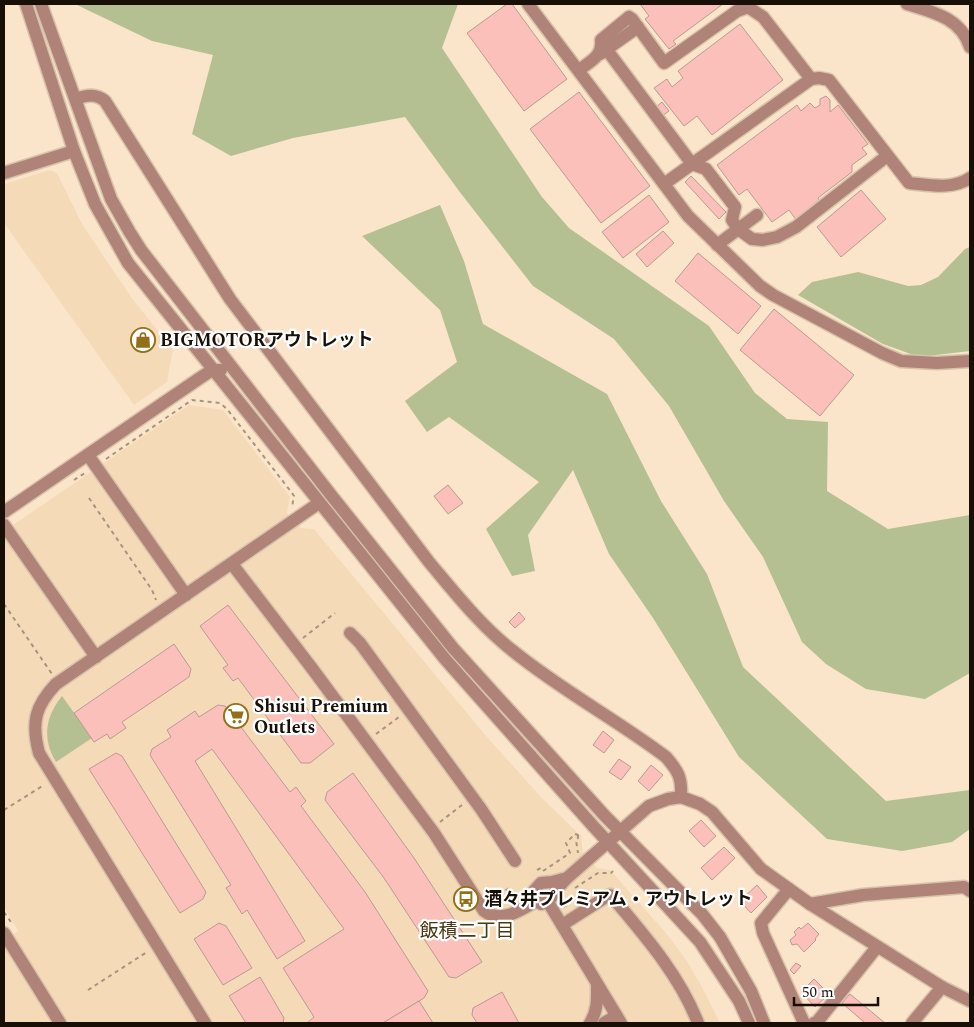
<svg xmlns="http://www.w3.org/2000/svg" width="974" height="1027" viewBox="0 0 974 1027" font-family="Spectral,'Noto Sans JP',serif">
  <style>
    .built { fill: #f5dab8 }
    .green { fill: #b4bf92 }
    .building { fill: #fac0b9; stroke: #bc9994 }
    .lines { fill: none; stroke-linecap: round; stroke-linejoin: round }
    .minor-casing { stroke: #d7c3ab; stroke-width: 15 }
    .path { stroke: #a59580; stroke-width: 2; stroke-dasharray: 4 4; stroke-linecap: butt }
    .minor { stroke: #b08379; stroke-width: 12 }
    .labels { text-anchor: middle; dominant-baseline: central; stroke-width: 4.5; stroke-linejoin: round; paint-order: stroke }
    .poi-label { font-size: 18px; font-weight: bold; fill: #181007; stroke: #fff; text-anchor: start }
    .neighbourhood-label { font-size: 19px; fill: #4a3811; stroke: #fff }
  </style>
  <rect width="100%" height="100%" fill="#fbe5ca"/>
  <g class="built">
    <polygon points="50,170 57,173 82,224 104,257 131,297 173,350 167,382 134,405 4,223 4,184"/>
    <polygon points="189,405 223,410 290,497 287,513 301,528 314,529 487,737 541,797 581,836 583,852 597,868 610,870 666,933 687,961 703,989 720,1023 4,1023 4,941 18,931 4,907 4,531"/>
  </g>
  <g class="green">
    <polygon points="75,4 458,4 442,48 542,197 569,228 709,326 755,393 787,419 828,422 827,491 888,529 970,515 970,673 925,699 866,689 826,664 802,642 763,557 724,501 669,406 614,339 533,286 459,191 405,117 293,138 231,156 192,134 213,55 152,41"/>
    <polygon points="440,205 464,261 483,324 607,394 661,501 707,574 743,667 886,801 970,790 970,829 952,842 902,851 827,839 739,757 653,618 609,554 573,470 528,535 535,571 512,576 486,529 539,482 449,417 427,432 405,401 457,362 440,310 362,236"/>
    <polygon points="970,247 970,351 919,357 883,344 798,295 812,282 858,272 908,286 921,285 938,277 965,249"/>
    <path d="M62,696L92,738L56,762C42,739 45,717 62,696Z"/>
  </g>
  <g class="building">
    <polygon points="507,4 512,4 567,79 524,111 467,33"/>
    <polygon points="640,4 723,4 673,41 676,44 669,49 645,19 649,16"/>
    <polygon points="740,24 783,80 712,135 697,116 684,126 654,88 667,79 672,87 683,78 678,71"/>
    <polygon points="579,92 650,186 601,223 530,129"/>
    <polygon points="826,96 830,100 830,112 838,105 868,144 862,148 867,154 852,165 852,172 818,198 821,203 797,221 789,210 772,222 747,189 739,195 717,165 797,105 801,111 810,103 815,108 820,105 820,99"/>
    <polygon points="662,102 669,111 662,116 655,108"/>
    <polygon points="691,176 726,212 719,219 685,182"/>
    <polygon points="861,190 886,219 841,257 817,227"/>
    <polygon points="649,195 669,222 623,258 602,232"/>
    <polygon points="663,231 674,243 647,267 636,254"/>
    <polygon points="698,253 761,306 738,334 675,281"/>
    <polygon points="774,309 854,375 820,416 740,350"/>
    <polygon points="448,485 463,503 448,514 434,496"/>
    <polygon points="228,605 334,744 310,763 301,763 238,678 233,681 223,668 228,665 200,626"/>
    <polygon points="519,612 525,619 515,628 509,622"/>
    <polygon points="174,644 191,669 189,677 122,722 126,728 110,739 107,734 94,742 74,713"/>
    <polygon points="218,705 225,706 290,792 296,787 306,801 301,806 365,892 428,991 424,998 383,1023 307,1023 314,1017 283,968 344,929 212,749 195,761 305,941 277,959 247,910 242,914 226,888 231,885 150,755 152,749 171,737 167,730 195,711 199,717"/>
    <polygon points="603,731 614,740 604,753 593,745"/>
    <polygon points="116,753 122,756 206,892 203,899 180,913 89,769"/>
    <polygon points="619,759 631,767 621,780 609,772"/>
    <polygon points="651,765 663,775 649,791 638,781"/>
    <polygon points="353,773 414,858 482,962 456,978 449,977 384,878 325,800 327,792"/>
    <polygon points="701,820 716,836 704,847 689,831"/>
    <polygon points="724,847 735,858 712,880 701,868"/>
    <polygon points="757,885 767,897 751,913 740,901"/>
    <polygon points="219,923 226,926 252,968 223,985 194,939"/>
    <polygon points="808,923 819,934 815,939 816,940 804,952 797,944 792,945 790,940 796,935 794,932 799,927 801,929"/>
    <polygon points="796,963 801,966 794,974 790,970"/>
    <polygon points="260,977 284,1018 283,1023 246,1023 229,996"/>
    <polygon points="814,979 829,994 815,1007 801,992"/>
    <polygon points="502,992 519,1023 477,1023 472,1015 473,1008"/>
    <polygon points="850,994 885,1023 865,1023 842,1003"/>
    <polygon points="419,1001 433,1023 383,1023"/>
  </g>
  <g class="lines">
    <defs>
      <g id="minor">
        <polyline points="26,4 74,151 95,204 128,263 445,659 594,827 700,942 739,1001 749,1023"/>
        <polyline points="41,4 111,199 129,231 141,250 331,495 453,648 605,816 702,914 720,937 751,991 764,1023"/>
        <polyline points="528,4 688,216 760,286 773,295 882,353 901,361 937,363 970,361"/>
        <path d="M907,4C933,12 961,18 970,47"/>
        <polyline points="607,50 692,164 706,169 735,207 732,220 738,229 752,239 763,240 777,237 796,227 887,156"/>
        <polyline points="600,54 638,27"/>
        <path d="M579,70C591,61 603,56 601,40L629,17L632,19L664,63L737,11L748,7L763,17L811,79"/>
        <path d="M76,99C86,95 96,93 105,101L230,299L429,562C455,593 481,626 513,651C561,690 617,720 666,757C678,771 682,777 681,797"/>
        <polyline points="4,173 74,151"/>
        <path d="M664,184L811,79L819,78L829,80L909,183C930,185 952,190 970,178"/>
        <polyline points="717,245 757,215"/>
        <polyline points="88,455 186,595"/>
        <polyline points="4,512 197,380 212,370 221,370"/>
        <polyline points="4,525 96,657"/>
        <path d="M232,564L311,667L434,833L484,911C501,924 521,910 536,901"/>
        <polyline points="350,633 360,643 481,809 515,861"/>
        <polyline points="567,878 552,882 541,883 533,892 534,900 541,904 548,902 557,889 567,878 649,806 668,799 681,797 700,804 712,812 761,869 810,904 942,987 970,1001"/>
        <polyline points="789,889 761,923 763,933 804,1023"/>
        <polyline points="548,902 621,1023"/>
        <polyline points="810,904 863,895 964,887 970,891"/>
        <path d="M562,925L606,897L610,895L613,898C645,936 680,976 698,1023"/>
        <polyline points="4,933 60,1023"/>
        <path d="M205,1023L39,753C31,723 35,706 56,684L319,503"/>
        <path d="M590,1023C598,1010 597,999 597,985"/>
        <polyline points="604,1023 616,1016"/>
        <polyline points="814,1023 817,1022 877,947"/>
        <polyline points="912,1023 942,987"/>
      </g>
    </defs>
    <use href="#minor" class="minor-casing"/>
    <g class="path">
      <polyline points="106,459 192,400 220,403 227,409 292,493 294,496 292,507"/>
      <polyline points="74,480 85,473"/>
      <polyline points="89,498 152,590 156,600"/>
      <polyline points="4,604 52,674"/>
      <polyline points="303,638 335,613"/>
      <polyline points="376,734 399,717"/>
      <polyline points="4,810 44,785"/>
      <polyline points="440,822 462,805"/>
      <polyline points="578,835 578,838 576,840 578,853"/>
      <polyline points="537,870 541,868 543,870"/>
      <polyline points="543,871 570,853 566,843 575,834 578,835 581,832"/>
      <polyline points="575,888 598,873 611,873 613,871"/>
      <polyline points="492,899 511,887"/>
      <polyline points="564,907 571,902"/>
      <polyline points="4,912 11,922"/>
      <polyline points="88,990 147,952"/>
    </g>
    <use href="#minor" class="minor"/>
  </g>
  <defs>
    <symbol id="shop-ring" viewBox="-11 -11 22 22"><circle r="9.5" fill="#fff" stroke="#936f17" stroke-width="1.5"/><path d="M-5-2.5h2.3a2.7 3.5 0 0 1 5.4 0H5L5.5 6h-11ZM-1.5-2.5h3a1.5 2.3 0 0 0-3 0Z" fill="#936f17"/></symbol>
    <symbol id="supermarket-ring" viewBox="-11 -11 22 22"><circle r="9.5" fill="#fff" stroke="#936f17" stroke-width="1.5"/><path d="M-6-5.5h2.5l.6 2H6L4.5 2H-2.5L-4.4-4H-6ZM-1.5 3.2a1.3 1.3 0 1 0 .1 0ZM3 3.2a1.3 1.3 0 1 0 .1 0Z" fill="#936f17"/></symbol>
    <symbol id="bus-ring" viewBox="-11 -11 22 22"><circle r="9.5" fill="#fff" stroke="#936f17" stroke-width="1.5"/><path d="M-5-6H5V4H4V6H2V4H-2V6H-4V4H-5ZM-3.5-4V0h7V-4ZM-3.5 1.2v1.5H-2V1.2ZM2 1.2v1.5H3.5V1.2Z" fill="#936f17"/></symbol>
  </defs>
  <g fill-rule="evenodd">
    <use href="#shop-ring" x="129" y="326" width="28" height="28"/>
    <use href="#supermarket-ring" x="222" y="702" width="28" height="28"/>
    <use href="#bus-ring" x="452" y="885" width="28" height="28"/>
  </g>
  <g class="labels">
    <g class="poi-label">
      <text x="160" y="340">BIGMOTORアウトレット</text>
      <text x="254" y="706">Shisui Premium<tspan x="254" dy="21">Outlets</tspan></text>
      <text x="484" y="899">酒々井プレミアム・アウトレット</text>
    </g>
    <g class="neighbourhood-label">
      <text x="467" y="931">飯積二丁目</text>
    </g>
  </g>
  <rect width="974" height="1027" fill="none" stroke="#181007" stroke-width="10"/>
  <path d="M794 997v8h84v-8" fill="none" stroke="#181007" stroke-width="2.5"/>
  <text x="802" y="997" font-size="15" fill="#181007" stroke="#ffffff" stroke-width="4" paint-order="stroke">50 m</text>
</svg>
